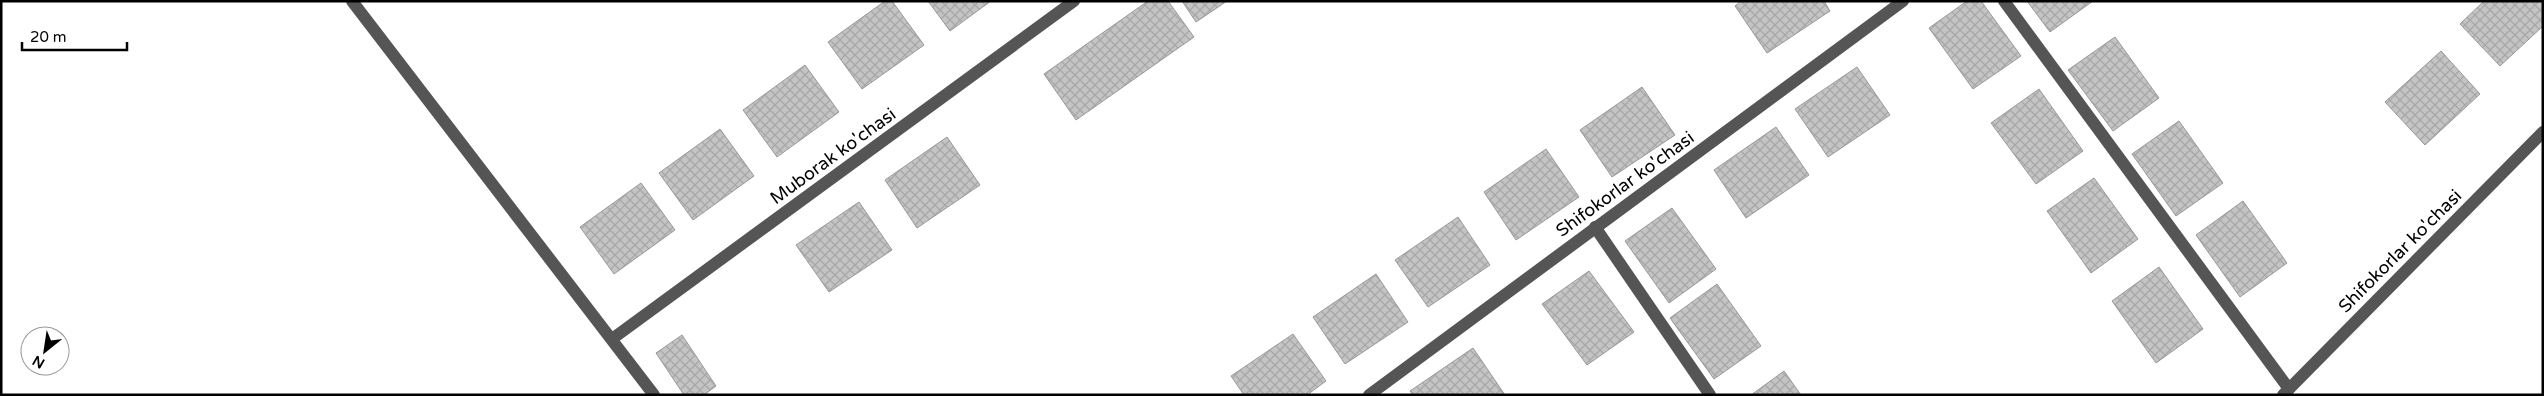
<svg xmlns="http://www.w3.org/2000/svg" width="2544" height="396" viewBox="0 0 2544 396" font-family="'Varela Round',sans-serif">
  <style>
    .building { fill: url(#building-cross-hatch); stroke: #999 }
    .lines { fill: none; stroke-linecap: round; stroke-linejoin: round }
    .minor { stroke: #555; stroke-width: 12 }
    .labels { text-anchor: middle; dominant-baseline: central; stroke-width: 4.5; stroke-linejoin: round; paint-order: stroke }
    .street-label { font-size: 18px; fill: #000; stroke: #fff }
  </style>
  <defs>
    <pattern id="building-cross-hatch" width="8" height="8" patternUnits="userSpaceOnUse" patternTransform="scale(1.25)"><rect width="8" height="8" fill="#c4c4c4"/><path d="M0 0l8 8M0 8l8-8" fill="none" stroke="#a7a7a7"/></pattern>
  </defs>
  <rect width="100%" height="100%" fill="#fff"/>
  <g class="building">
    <polygon points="885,1 892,1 924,45 862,89 828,42"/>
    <polygon points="928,1 991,1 950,31"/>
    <polygon points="1148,1 1168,1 1194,37 1076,120 1044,74"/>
    <polygon points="1182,1 1227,1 1196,22"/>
    <polygon points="1741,1 1824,1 1830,11 1767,53 1735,6"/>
    <polygon points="1967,1 1981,1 2021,56 1973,89 1929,28"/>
    <polygon points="2027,1 2093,1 2050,32"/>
    <polygon points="2484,1 2543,1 2543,26 2500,66 2460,24"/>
    <polygon points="2115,37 2159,98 2113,131 2068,70"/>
    <polygon points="2441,51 2480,94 2425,145 2385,102"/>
    <polygon points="805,65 839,112 777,157 743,110"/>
    <polygon points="1857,67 1890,115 1828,157 1795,109"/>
    <polygon points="1642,87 1675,135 1612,177 1580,130"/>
    <polygon points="2039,89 2083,151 2036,184 1991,123"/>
    <polygon points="2179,121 2223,183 2176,216 2132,154"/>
    <polygon points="1776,127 1809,175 1746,218 1714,170"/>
    <polygon points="720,129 754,176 693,220 659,173"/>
    <polygon points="947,137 980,185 917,228 885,180"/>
    <polygon points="1546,149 1579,197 1516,240 1484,192"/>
    <polygon points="2094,178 2138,239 2091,273 2047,211"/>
    <polygon points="641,183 675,230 614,274 580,227"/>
    <polygon points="2243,201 2287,263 2240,297 2196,235"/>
    <polygon points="859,202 892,250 829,292 796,245"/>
    <polygon points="1672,208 1716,269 1669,303 1625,241"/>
    <polygon points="1458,217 1490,265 1428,307 1395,260"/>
    <polygon points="2159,267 2203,329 2156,363 2112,301"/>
    <polygon points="1589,271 1634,332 1587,365 1542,304"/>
    <polygon points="1376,274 1408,322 1345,364 1313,317"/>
    <polygon points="1717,284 1761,346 1714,379 1670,318"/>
    <polygon points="1293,334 1326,381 1307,395 1244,395 1231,376"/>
    <polygon points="682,335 716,386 704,395 684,395 656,353"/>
    <polygon points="1473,348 1505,395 1413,395 1410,391"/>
    <polygon points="1784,371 1801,395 1751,395"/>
  </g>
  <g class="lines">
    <g class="minor">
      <polyline points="352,1 654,395"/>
      <polyline points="2004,1 2289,389"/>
      <polyline points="1595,227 1710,395"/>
      <polyline points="612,339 1074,1"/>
      <polyline points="1369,395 1903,1"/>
      <polyline points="2283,395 2543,132"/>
    </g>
  </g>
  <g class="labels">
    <g class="street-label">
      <text transform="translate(833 156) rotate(-36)">Muborak ko'chasi</text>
      <text transform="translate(1625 184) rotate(-36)">Shifokorlar ko'chasi</text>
      <text transform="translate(2400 251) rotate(-45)">Shifokorlar ko'chasi</text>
    </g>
  </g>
  <rect width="2544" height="396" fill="none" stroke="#000000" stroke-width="5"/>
  <g transform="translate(45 351) rotate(210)"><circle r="24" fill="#ffffff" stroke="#999999"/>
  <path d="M0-4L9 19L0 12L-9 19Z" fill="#000000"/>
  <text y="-8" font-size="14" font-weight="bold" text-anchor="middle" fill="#000000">N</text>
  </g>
  <path d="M22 42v8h105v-8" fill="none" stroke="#000000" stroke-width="2.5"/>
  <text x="30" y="42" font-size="15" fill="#000000" stroke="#ffffff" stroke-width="4" paint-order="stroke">20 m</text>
</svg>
